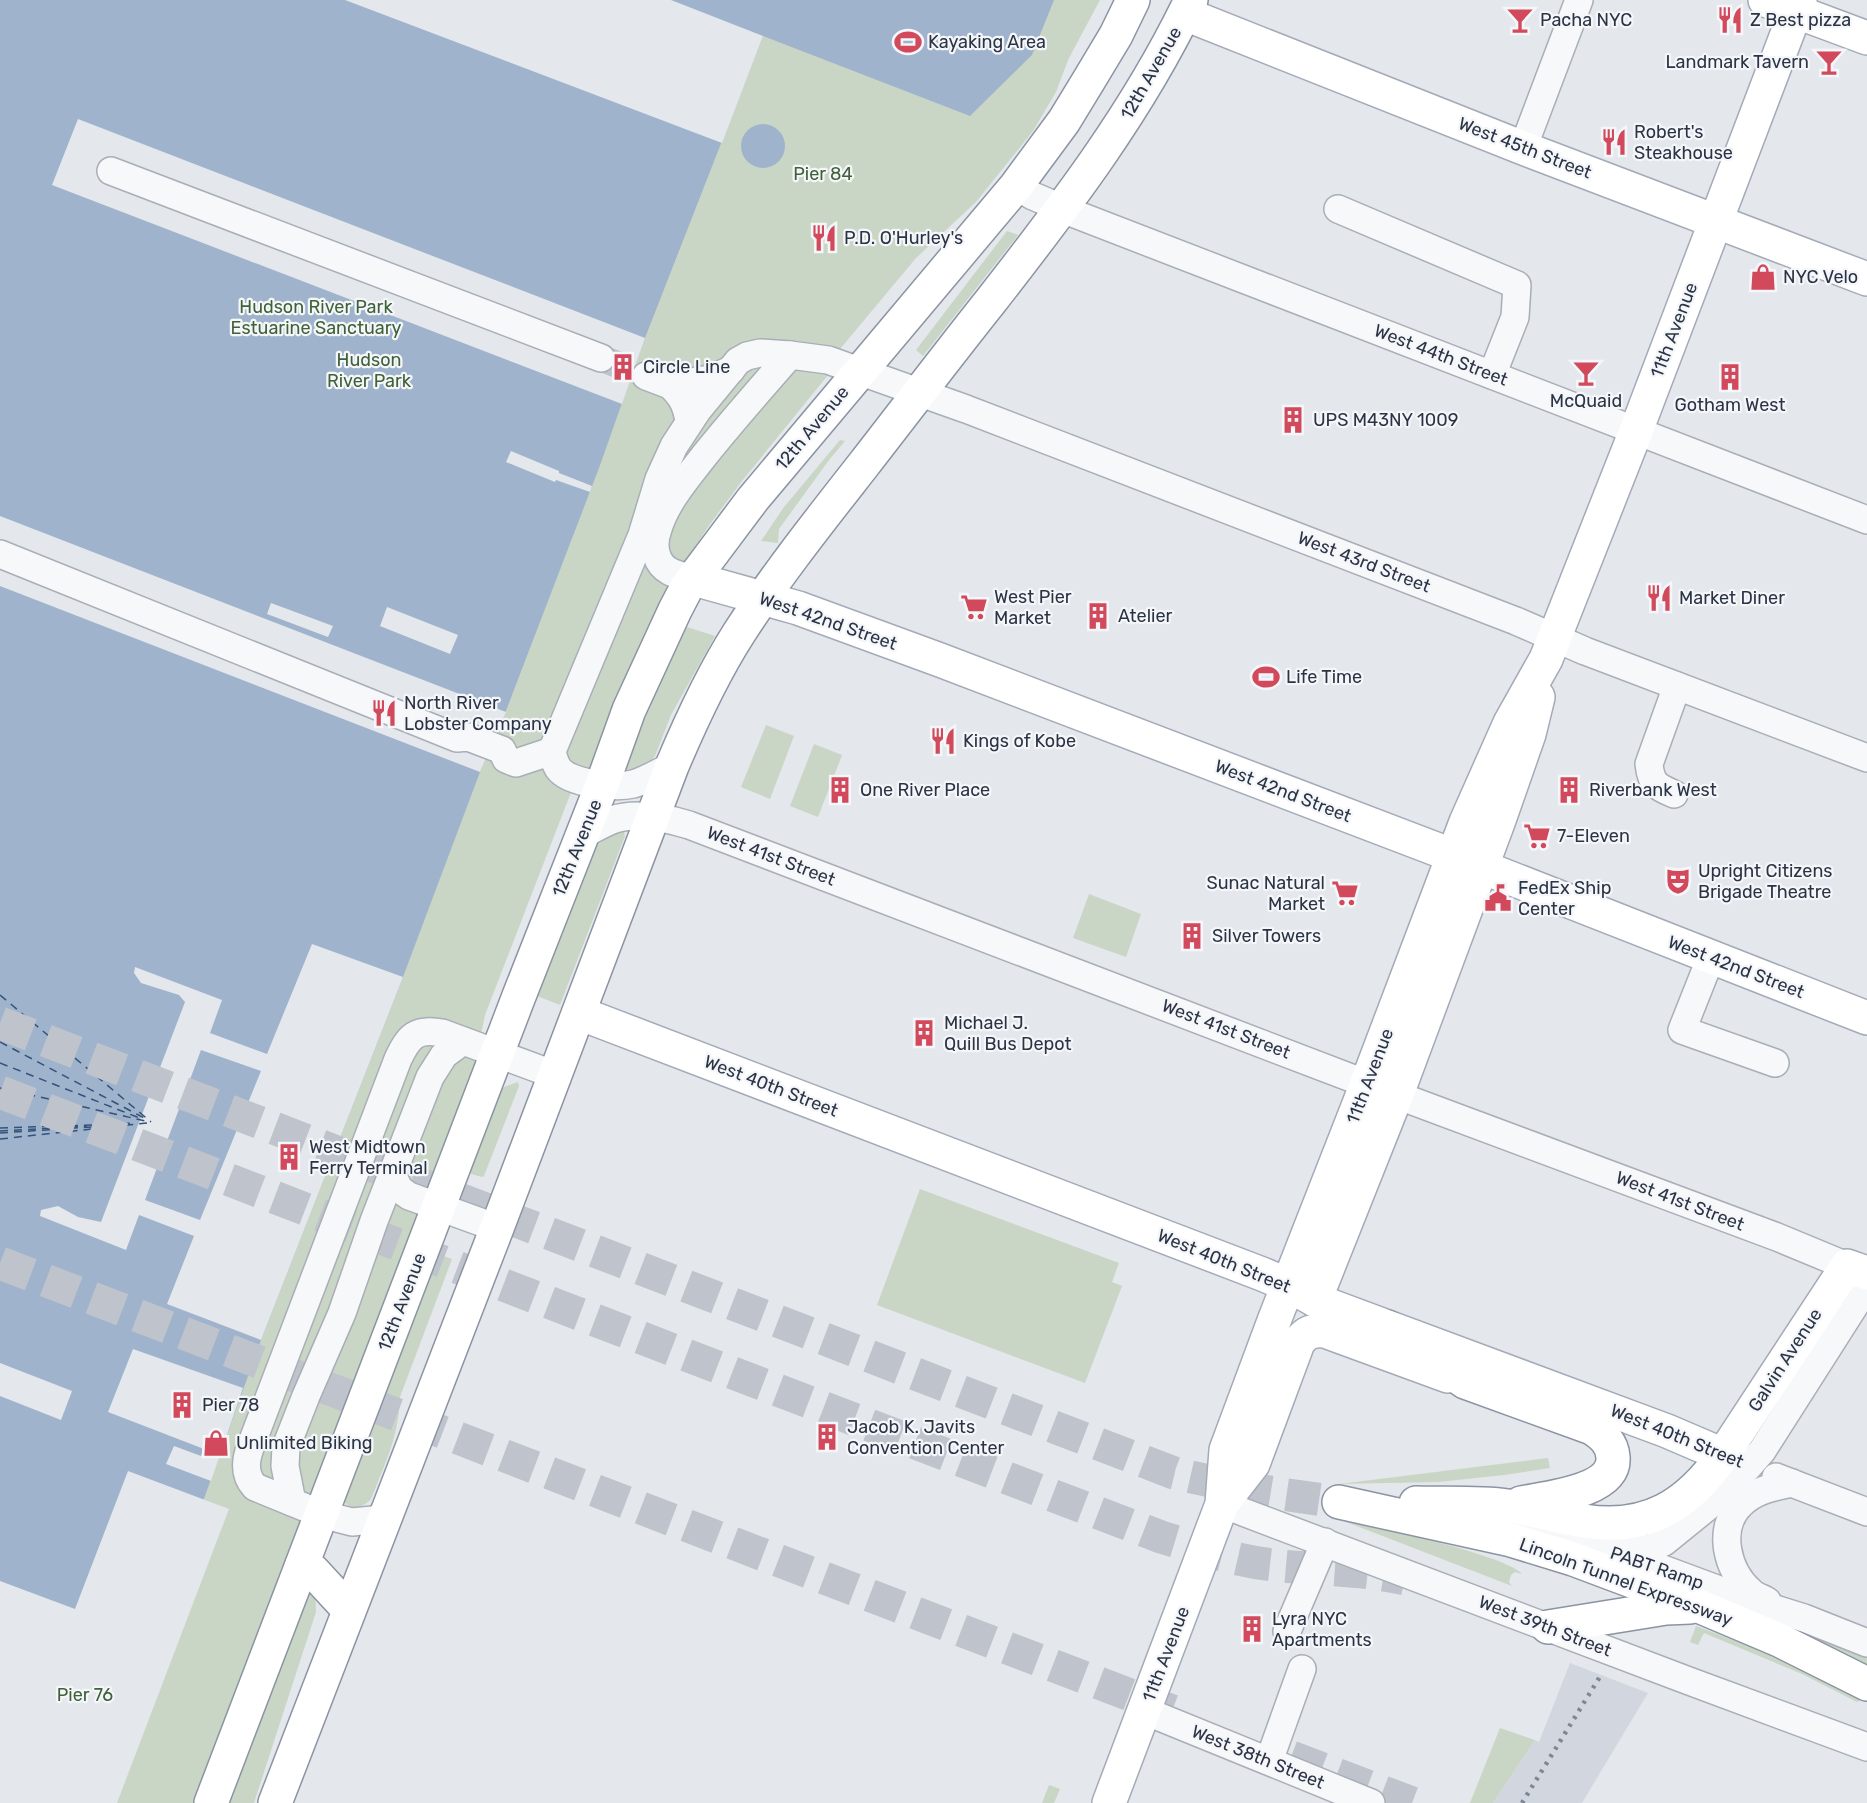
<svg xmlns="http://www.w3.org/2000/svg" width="1867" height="1803" viewBox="0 0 1867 1803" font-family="Rubik,sans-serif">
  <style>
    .built { fill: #d2d6de }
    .green { fill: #c9d6c5 }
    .water { fill: #9fb4cc }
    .pier { fill: #e4e7ec; fill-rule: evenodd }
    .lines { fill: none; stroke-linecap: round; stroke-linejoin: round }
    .ferry { stroke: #34527a; stroke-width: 1.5; stroke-dasharray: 8 6; stroke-linecap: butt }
    .minor-tunnel { stroke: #bfc3cb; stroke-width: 27; stroke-dasharray: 27 14; stroke-linecap: butt }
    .highway-tunnel { stroke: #bfc3cb; stroke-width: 33; stroke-dasharray: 33 16; stroke-linecap: butt }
    .minor-casing { stroke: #a9aeb7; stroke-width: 30 }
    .major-casing { stroke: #a3abb8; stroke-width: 36 }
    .highway-casing { stroke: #8b94a3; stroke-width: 36 }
    .minor { stroke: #f7f8fa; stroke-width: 27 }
    .major { stroke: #fff; stroke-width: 33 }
    .highway { stroke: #fff; stroke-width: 33 }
    .rail { stroke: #7d8696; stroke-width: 4.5; stroke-dasharray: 3 6; stroke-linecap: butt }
    .labels { text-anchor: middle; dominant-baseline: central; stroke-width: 4.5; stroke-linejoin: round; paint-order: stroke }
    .poi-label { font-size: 18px; fill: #2b3445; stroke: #f4f6f9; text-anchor: start }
    .street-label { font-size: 18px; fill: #2b3445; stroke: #f4f6f9 }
    .park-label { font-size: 18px; fill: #3f6138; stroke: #f4f6f9 }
  </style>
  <rect width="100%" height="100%" fill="#e4e7ec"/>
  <polygon class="built" points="1570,1663 1648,1693 1582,1803 1493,1803 1535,1740 1539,1742"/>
  <g class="green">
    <polygon points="56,0 1100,0 1068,60 1056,92 1033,131 976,202 916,258 830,361 828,375 742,481 710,524 687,559 657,611 632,663 590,768 580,769 485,1015 473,1072 194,1803 0,1803 204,1499 252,1364 0,151"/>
    <polygon points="1007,231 1018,235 923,356 916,350"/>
    <polygon points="840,440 845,441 829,460 779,529 778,543 761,541 784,507"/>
    <polygon points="684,626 715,636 671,715 655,756 643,771 625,772 628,760 667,665"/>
    <polygon points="766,725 794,736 770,799 741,787"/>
    <polygon points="814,744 842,755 818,817 790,806"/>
    <polygon points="617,829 623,829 625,836 560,1005 537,996 595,847"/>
    <polygon points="1089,894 1141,914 1126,957 1073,938"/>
    <polygon points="518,1082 519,1086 484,1176 482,1177 471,1174 470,1170 500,1092 504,1087"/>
    <polygon points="920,1189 1119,1263 1112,1282 1122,1286 1085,1383 877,1305"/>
    <path d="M438,1254L452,1259L400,1397C399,1435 385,1464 371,1499C364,1507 354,1510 345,1503L344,1499Z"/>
    <polygon points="1548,1458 1550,1468 1504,1475 1438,1482 1339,1484"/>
    <path d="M1336,1518C1367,1525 1507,1555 1522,1574L1515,1572L1511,1575L1509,1582L1512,1586Z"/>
    <polygon points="315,1590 316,1612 254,1803 228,1803 309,1591"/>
    <polygon points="1696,1626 1770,1654 1863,1699 1857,1702 1802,1674 1704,1633 1698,1645 1690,1642"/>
    <polygon points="1809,1631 1867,1654 1867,1671 1804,1639"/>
    <polygon points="1500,1728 1535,1740 1493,1803 1470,1803"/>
    <polygon points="1049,1785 1060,1789 1054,1803 1042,1803"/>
  </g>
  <g class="water">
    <polygon points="0,0 1054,0 1032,55 970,116 763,36 645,338 599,468 504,716 480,772 403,977 261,1340 204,1499 0,1803"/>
    <circle cx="763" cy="146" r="22"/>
  </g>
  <g class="pier">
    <polygon points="345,0 671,0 763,36 722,143"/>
    <polygon points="78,119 645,338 622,404 52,185"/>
    <polygon points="511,451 559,471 559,473 592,486 590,492 556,480 555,482 506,462"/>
    <polygon points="0,516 506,712 480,772 0,586"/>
    <polygon points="271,603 333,626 328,637 267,614"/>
    <polygon points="387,607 458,635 450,654 380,626"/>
    <path d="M312,944L403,977L261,1340L167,1304L194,1236L139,1215L126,1250L40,1216L41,1210L58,1206L78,1217L101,1222L185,1002L179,995L141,983L134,973L135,967L222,1000L210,1033L267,1054ZM201,1050L261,1071L200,1220L145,1200Z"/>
    <polygon points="133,1349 243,1388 211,1481 166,1464 174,1446 201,1456 204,1449 108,1412"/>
    <polygon points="0,1363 72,1391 61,1420 0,1396"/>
    <polygon points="128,1471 229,1509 117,1803 0,1803 0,1581 75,1609"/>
  </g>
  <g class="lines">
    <g class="ferry">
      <polyline points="0,995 151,1122"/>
      <polyline points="0,1042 148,1120"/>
      <polyline points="0,1063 142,1119"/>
      <polyline points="0,1088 150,1122"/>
      <polyline points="122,1124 132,1123"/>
      <polyline points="0,1128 120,1124"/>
      <polyline points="0,1131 87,1126"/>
      <polyline points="0,1133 120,1125"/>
      <polyline points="0,1139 147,1123"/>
    </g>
    <polyline class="minor-tunnel" points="601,358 646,376"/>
    <g class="highway-tunnel">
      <path d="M0,1023L1174,1473C1229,1486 1283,1495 1339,1502"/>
      <path d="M0,1092L1161,1537C1198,1548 1235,1561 1273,1565C1317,1570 1362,1569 1405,1579"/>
      <polyline points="0,1263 1172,1711"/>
      <polyline points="1291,1757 1412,1803"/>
    </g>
    <defs>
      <g id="minor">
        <polyline points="1523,148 1579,0"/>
        <polyline points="111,171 601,358"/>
        <polyline points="1016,186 1033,196 1075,214 1867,520"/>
        <polyline points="1338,209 1517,285 1515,317 1492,375"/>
        <polyline points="646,376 670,385"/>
        <path d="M689,422C687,406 682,396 670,385L710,379L731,370"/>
        <polyline points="0,554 457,738 468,737 502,750 506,759 516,763 552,751"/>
        <path d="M694,579C679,575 662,573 657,556C654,548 655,537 658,529C666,502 687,478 704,456C732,421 761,388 790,355"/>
        <path d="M672,766C659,772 647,780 633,784C616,788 569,784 558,768C555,763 553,756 552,751L642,535L659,479L674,446L697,411L738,361L747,356L760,353L790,355L828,360L966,409L1516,621L1585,651L1867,758"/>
        <path d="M1674,794C1657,787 1651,784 1649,764L1677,686"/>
        <path d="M582,835C592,830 602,824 612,820C635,812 666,818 689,825L1367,1084L1777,1237L1847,1266"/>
        <polyline points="1711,957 1682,1030 1775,1063"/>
        <polyline points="393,1176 399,1189 409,1196 497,1228"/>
        <polyline points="1776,1477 1867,1512"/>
        <polyline points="292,1502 285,1466 286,1447 306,1396 342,1313 374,1221 430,1077 444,1055 463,1041"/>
        <polyline points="1222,1504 1689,1681 1867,1747"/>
        <path d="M386,1515L373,1520L352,1522L321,1514L255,1487C244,1475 245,1462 250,1448L398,1059C409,1036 416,1028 442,1033L555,1075"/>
        <polyline points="1504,1522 1603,1549 1652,1565 1749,1601 1804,1618 1867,1643"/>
        <polyline points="1619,1549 1650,1548 1664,1542 1706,1508 1749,1466 1762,1451 1867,1286"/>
        <path d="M1767,1601C1762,1598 1755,1596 1751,1592C1727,1571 1716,1528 1741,1504C1755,1490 1773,1487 1792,1483"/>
        <polyline points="1287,1631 1325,1542"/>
        <polyline points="1145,1711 1371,1803"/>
        <polyline points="1269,1761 1302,1669"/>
      </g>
      <g id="major">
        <polyline points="1765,0 1867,38"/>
        <polyline points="1185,14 1523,148 1867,279"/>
        <polyline points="694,579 798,608 940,660 1454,856 1867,1018"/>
        <polyline points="579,1013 1262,1274 1288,1285 1315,1300 1667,1431 1723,1455 1847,1266 1867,1273"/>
        <polyline points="1315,1300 1397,1094 1499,820 1529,734 1538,697"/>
        <path d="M1222,1504L1253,1464L1298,1343C1306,1332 1312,1330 1325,1331L1448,1376"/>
        <polyline points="1109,1803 1222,1504 1226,1450 1274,1321 1359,1104 1466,822 1510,723 1546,659 1636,431 1800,0"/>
      </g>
      <g id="highway">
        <path d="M1387,1327L1465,1382L1592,1428C1603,1435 1612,1443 1613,1457C1616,1492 1545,1498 1521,1503"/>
        <polyline points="1339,1502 1511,1540 1573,1559 1701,1607 1779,1640 1867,1684"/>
        <path d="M1416,1503C1446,1504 1478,1502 1508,1506C1533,1509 1558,1517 1584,1521C1647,1531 1688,1505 1723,1455"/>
        <polyline points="302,1565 313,1571 349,1610"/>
        <polyline points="1548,1627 1666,1608 1690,1607"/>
        <polyline points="211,1803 519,996 602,785 629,710 675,610 687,587 753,499 1016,186 1064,121 1089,80 1116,35 1133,0"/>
        <path d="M275,1803L497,1228L672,766C691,721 712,675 739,633C777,574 821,519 864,464C906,410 947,356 990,302C1065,206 1138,111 1191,0"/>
      </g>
    </defs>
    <use href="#minor" class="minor-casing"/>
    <use href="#major" class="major-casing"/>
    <use href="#highway" class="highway-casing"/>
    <use href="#minor" class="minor"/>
    <use href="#major" class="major"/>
    <use href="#highway" class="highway"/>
    <polyline class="rail" points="1522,1803 1601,1675"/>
  </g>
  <defs>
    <symbol id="bar-bare" viewBox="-9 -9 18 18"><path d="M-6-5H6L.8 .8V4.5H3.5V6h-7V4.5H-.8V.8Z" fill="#d1495b" stroke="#f4f6f9" stroke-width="2.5" paint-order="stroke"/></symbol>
    <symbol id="restaurant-bare" viewBox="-9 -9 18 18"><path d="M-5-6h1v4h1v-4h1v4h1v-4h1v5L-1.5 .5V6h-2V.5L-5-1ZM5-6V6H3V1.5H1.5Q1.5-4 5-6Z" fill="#d1495b" stroke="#f4f6f9" stroke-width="2.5" paint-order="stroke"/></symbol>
    <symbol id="stadium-bare" viewBox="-9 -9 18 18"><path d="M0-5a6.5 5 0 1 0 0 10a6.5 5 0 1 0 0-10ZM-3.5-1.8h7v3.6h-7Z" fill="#d1495b" stroke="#f4f6f9" stroke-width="2.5" paint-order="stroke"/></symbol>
    <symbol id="shop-bare" viewBox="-9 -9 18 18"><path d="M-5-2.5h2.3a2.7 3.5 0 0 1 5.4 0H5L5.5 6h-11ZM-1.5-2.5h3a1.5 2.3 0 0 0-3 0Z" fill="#d1495b" stroke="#f4f6f9" stroke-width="2.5" paint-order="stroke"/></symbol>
    <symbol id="building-bare" viewBox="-9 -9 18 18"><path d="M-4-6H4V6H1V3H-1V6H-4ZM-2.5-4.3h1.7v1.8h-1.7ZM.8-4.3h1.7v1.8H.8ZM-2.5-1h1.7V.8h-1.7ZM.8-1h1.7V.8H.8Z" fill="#d1495b" stroke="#f4f6f9" stroke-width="2.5" paint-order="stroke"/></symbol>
    <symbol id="supermarket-bare" viewBox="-9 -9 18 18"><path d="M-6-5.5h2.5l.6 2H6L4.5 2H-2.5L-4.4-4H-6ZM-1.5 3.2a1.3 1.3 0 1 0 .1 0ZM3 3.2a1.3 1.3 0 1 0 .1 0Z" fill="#d1495b" stroke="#f4f6f9" stroke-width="2.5" paint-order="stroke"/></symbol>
    <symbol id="theatre-bare" viewBox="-9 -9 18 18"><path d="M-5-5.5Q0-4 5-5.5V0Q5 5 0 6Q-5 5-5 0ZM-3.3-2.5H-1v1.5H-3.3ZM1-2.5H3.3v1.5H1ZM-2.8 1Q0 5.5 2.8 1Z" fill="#d1495b" stroke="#f4f6f9" stroke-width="2.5" paint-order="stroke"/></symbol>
    <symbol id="civic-bare" viewBox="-9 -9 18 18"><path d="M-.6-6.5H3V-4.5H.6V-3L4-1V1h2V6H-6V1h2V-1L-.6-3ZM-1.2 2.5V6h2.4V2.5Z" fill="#d1495b" stroke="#f4f6f9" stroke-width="2.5" paint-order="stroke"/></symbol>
  </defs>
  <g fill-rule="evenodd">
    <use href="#bar-bare" x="1501" y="1" width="38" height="38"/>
    <use href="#restaurant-bare" x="1711" y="1" width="38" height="38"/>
    <use href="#stadium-bare" x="889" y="23" width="38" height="38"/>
    <use href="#bar-bare" x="1810" y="43" width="38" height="38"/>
    <use href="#restaurant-bare" x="1595" y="123" width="38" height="38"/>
    <use href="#restaurant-bare" x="805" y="219" width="38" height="38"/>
    <use href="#shop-bare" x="1744" y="258" width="38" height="38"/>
    <use href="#building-bare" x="604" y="348" width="38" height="38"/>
    <use href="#bar-bare" x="1567" y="354" width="38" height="38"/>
    <use href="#building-bare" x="1711" y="358" width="38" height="38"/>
    <use href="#building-bare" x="1274" y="401" width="38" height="38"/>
    <use href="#restaurant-bare" x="1640" y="579" width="38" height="38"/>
    <use href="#supermarket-bare" x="955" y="588" width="38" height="38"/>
    <use href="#building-bare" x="1079" y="597" width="38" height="38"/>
    <use href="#stadium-bare" x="1247" y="658" width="38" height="38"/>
    <use href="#restaurant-bare" x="365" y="694" width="38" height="38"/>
    <use href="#restaurant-bare" x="924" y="722" width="38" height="38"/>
    <use href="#building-bare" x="821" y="771" width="38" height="38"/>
    <use href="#building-bare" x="1550" y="771" width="38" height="38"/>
    <use href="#supermarket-bare" x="1518" y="817" width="38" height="38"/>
    <use href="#theatre-bare" x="1659" y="862" width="38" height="38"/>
    <use href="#supermarket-bare" x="1326" y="874" width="38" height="38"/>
    <use href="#civic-bare" x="1479" y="879" width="38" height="38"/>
    <use href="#building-bare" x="1173" y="917" width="38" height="38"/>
    <use href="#building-bare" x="905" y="1014" width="38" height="38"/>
    <use href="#building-bare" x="270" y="1138" width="38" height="38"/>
    <use href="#building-bare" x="163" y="1386" width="38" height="38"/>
    <use href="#building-bare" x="808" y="1418" width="38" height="38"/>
    <use href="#shop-bare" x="197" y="1424" width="38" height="38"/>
    <use href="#building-bare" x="1233" y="1610" width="38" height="38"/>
  </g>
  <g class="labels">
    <g class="poi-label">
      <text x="1540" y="20">Pacha NYC</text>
      <text x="1750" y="20">Z Best pizza</text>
      <text x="928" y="42">Kayaking Area</text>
      <text x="1809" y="62" text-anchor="end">Landmark Tavern</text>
      <text x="1634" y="132">Robert's<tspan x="1634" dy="21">Steakhouse</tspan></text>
      <text x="844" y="238">P.D. O'Hurley's</text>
      <text x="1783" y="277">NYC Velo</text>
      <text x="643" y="367">Circle Line</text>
      <text x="1586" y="401" text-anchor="middle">McQuaid</text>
      <text x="1730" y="405" text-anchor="middle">Gotham West</text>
      <text x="1313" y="420">UPS M43NY 1009</text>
      <text x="994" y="597">West Pier<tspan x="994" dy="21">Market</tspan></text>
      <text x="1679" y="598">Market Diner</text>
      <text x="1118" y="616">Atelier</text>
      <text x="1286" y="677">Life Time</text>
      <text x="404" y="703">North River<tspan x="404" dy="21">Lobster Company</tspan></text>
      <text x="963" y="741">Kings of Kobe</text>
      <text x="860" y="790">One River Place</text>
      <text x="1589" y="790">Riverbank West</text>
      <text x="1557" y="836">7-Eleven</text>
      <text x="1698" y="871">Upright Citizens<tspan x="1698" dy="21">Brigade Theatre</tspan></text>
      <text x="1325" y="883" text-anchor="end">Sunac Natural<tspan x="1325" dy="21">Market</tspan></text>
      <text x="1518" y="888">FedEx Ship<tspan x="1518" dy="21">Center</tspan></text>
      <text x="1212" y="936">Silver Towers</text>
      <text x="944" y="1023">Michael J.<tspan x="944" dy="21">Quill Bus Depot</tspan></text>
      <text x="309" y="1147">West Midtown<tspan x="309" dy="21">Ferry Terminal</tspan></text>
      <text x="202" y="1405">Pier 78</text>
      <text x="847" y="1427">Jacob K. Javits<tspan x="847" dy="21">Convention Center</tspan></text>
      <text x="236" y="1443">Unlimited Biking</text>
      <text x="1272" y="1619">Lyra NYC<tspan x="1272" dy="21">Apartments</tspan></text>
    </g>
    <g class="street-label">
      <text transform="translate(1151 73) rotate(-60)">12th Avenue</text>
      <text transform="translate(1525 148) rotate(21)">West 45th Street</text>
      <text transform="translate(1674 330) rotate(-69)">11th Avenue</text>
      <text transform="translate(1441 355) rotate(21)">West 44th Street</text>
      <text transform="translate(812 428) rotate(-50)">12th Avenue</text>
      <text transform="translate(1364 562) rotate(21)">West 43rd Street</text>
      <text transform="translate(828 621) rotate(19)">West 42nd Street</text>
      <text transform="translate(1283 791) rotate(21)">West 42nd Street</text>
      <text transform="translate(577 848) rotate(-68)">12th Avenue</text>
      <text transform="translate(771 856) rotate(21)">West 41st Street</text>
      <text transform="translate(1736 967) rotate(21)">West 42nd Street</text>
      <text transform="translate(1226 1029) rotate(21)">West 41st Street</text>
      <text transform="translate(1370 1076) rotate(-69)">11th Avenue</text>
      <text transform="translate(771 1086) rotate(21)">West 40th Street</text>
      <text transform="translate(1680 1201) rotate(21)">West 41st Street</text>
      <text transform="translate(1224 1261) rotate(22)">West 40th Street</text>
      <text transform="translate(402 1302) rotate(-69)">12th Avenue</text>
      <text transform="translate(1785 1360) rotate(-57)">Galvin Avenue</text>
      <text transform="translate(1677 1436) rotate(22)">West 40th Street</text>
      <text transform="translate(1657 1568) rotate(19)">PABT Ramp</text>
      <text transform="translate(1626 1582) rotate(20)">Lincoln Tunnel Expressway</text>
      <text transform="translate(1545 1626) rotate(21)">West 39th Street</text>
      <text transform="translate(1166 1654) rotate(-69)">11th Avenue</text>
      <text transform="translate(1258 1757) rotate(22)">West 38th Street</text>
    </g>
    <g class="park-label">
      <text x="823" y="174">Pier 84</text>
      <text x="316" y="307">Hudson River Park<tspan x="316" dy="21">Estuarine Sanctuary</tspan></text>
      <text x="369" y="360">Hudson<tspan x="369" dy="21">River Park</tspan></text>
      <text x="85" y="1695">Pier 76</text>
    </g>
  </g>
</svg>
